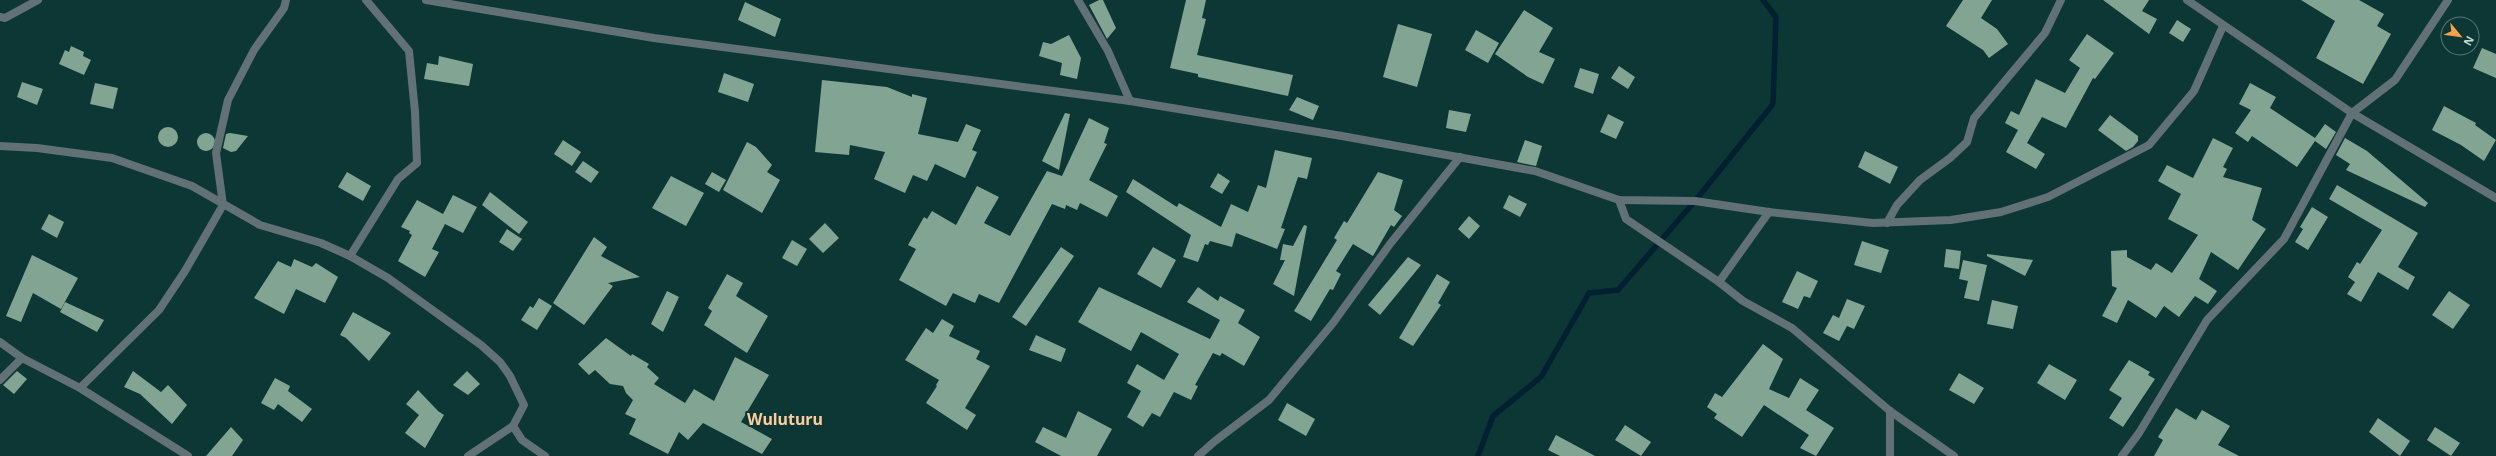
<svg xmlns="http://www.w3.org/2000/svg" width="2496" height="456" viewBox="0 0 2496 456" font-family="'Noto Sans',sans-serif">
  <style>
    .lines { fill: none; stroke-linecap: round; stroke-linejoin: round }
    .stream { stroke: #012132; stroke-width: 5.5 }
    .building { fill: #82a593 }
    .minor { stroke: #617175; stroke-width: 8 }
    .tertiary { stroke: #617175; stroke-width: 8 }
    .labels { text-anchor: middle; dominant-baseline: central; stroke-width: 4; stroke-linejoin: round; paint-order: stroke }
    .district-label { font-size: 16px; font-weight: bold; fill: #fccc9f; stroke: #0c3734 }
  </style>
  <rect width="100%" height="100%" fill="#0c3734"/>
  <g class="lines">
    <polyline class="stream" points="1478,456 1493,416 1541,377 1589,293 1618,290 1695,201 1773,104 1776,17 1763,0"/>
  </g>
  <g class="building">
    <polygon points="1099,0 1103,0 1116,28 1107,39 1089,5"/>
    <polygon points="1186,0 1206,0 1202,18 1206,19 1197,55 1293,75 1288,96 1198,77 1198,74 1170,68"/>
    <polygon points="1963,0 1992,0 1981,18 1997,29 2008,44 1989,58 1983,50 1946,26"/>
    <polygon points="2103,0 2149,0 2142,11 2157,19 2149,34"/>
    <polygon points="2301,0 2359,0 2384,14 2377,26 2391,34 2363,84 2316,58 2335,21"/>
    <polygon points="745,2 781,19 775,37 738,20"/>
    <polygon points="1524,10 1553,28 1539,52 1555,59 1543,84 1528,77 1495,54"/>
    <polygon points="2177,20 2191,29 2183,42 2169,33"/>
    <polygon points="1398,24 1432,34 1417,87 1383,77"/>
    <polygon points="1476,30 1499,43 1488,63 1465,50"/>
    <polygon points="2087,34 2114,53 2095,79 2093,78 2066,128 2042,117 2027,143 2045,154 2036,169 2006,152 2018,130 2005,123 2011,111 2019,115 2036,79 2065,93 2080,68 2069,60"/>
    <polygon points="1069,35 1081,58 1077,79 1060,75 1062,63 1039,56 1043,42 1051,44"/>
    <polygon points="71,46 84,52 83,56 91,60 84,75 59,64 65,50 69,52"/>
    <polygon points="2482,48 2496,54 2496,78 2473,68"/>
    <polygon points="439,56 473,64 469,86 424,79 427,63 438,65"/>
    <polygon points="1619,66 1635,77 1628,89 1611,78"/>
    <polygon points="1580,68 1599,74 1593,94 1574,87"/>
    <polygon points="724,73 754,84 748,102 718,92"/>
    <polygon points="822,80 887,87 912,97 912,94 927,98 918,134 958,142 966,124 981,130 972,150 977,152 965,178 935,164 927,181 913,175 905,193 874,179 885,152 850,145 849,155 815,152"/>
    <polygon points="22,82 43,89 37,105 17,97"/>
    <polygon points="95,83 118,88 113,109 90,104"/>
    <polygon points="2250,83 2276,97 2270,108 2315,138 2325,124 2336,132 2326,149 2315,141 2297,167 2252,136 2248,142 2235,133 2251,110 2239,104"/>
    <polygon points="1297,97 1319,106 1313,120 1289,110"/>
    <polygon points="2444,106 2476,123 2475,125 2496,140 2484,161 2461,145 2432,130"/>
    <polygon points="1449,110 1471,114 1466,132 1446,128"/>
    <polygon points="1065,113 1070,114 1059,170 1042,161"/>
    <polygon points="1608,114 1624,122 1616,139 1600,132"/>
    <polygon points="2110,115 2138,136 2138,141 2133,147 2126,151 2098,130"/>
    <polygon points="1089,118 1109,128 1104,143 1107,144 1089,180 1118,196 1107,217 1080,203 1077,210 1066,205 1065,209 1052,204 999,303 979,294 975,303 953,293 946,306 899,280 916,249 908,245 924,217 927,219 932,211 956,225 977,186 999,197 984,223 1010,236 1047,171 1062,176"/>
    <circle cx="168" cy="137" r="10"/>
    <polygon points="230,133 248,136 236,151 231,152 223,148 226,134"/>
    <circle cx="206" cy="142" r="9"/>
    <polygon points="2213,138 2233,148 2223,167 2227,169 2223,177 2262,188 2252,220 2266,229 2238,270 2211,252 2199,279 2217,291 2208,304 2195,296 2179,317 2164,306 2156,318 2128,300 2117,323 2102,316 2117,288 2112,286 2111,251 2127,250 2127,257 2151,270 2156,263 2172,273 2198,235 2168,219 2181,194 2158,181 2167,165 2193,178"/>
    <polygon points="2345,138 2367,151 2428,203 2425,207 2346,170 2350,164 2336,155"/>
    <polygon points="563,140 581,152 572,166 554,154"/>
    <polygon points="1525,140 1542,146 1536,166 1517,162"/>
    <polygon points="747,142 756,147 772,165 767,172 780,180 762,213 723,190"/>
    <polygon points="1275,150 1312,158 1307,179 1298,177 1281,228 1285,229 1277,249 1236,233 1232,247 1210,241 1208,245 1205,244 1198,262 1183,257 1191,235 1126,192 1133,179 1177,207 1179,203 1221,227 1231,204 1248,212 1258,185 1266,188"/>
    <polygon points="1865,151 1898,167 1890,184 1858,167"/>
    <polygon points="583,161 599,172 591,183 575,172"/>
    <polygon points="347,172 371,186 363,201 338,187"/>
    <polygon points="712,172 726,180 719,192 705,184"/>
    <polygon points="1378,172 1403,180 1394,210 1402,216 1394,227 1391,225 1373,256 1353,244 1336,271 1341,274 1333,290 1330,289 1311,321 1294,311 1337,240 1334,238 1344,221 1347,223"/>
    <polygon points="1218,173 1230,181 1222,194 1210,187"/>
    <polygon points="671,176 704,193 686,226 652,208"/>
    <polygon points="2337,185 2418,233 2398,267 2415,277 2408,290 2378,272 2361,302 2347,294 2355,282 2348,277 2357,262 2360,264 2382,230 2329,199"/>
    <polygon points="490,192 528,222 519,234 482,205"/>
    <polygon points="453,195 477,207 463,233 445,224 432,249 439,252 425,277 398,261 412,235 409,233 410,231 401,227 417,200 443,214"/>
    <polygon points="1509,195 1527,204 1520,217 1503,208"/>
    <polygon points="2312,207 2328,217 2308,250 2295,242 2303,229 2300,227"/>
    <polygon points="49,214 64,222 57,238 41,229"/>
    <polygon points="1469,216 1480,226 1469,239 1458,229"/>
    <polygon points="825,223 839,238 823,253 809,239"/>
    <polygon points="1304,225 1307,226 1294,296 1273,284 1285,260 1280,260 1283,244 1293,246"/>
    <polygon points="507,229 522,239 513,251 499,242"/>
    <polygon points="594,237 607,247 601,256 640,277 608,283 613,286 584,325 553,303"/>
    <polygon points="792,240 807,249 797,266 782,258"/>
    <polygon points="1862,241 1889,250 1881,273 1854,265"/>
    <polygon points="1061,247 1074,256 1026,326 1012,317"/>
    <polygon points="1153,247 1176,260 1161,288 1137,274"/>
    <polygon points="1946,249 1961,251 1959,269 1944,267"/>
    <polygon points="1987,254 2033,260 2025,276 1987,256"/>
    <polygon points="32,255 78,278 61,309 33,293 21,322 6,316"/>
    <polygon points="1408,257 1421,265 1380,315 1368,305"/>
    <polygon points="294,259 312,267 316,263 338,277 325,303 296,289 284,314 254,298 278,261 291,267"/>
    <polygon points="1963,260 1987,265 1979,301 1964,298 1968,281 1959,279"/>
    <polygon points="1797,271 1818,281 1810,298 1804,296 1798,309 1782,302"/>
    <polygon points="727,274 743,283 736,296 768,316 747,353 704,325 712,311 708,308"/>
    <polygon points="1437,274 1450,282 1438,303 1441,305 1413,346 1399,338"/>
    <polygon points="1099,287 1210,339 1220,320 1187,302 1198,287 1218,301 1220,296 1245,310 1238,323 1260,337 1244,366 1222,353 1220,356 1213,353 1195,385 1198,386 1191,400 1174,392 1160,417 1152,413 1143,427 1127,417 1141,391 1127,383 1137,364 1164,380 1179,354 1141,332 1131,351 1078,322"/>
    <polygon points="667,291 679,297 663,332 651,324"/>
    <polygon points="2449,291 2470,305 2453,329 2432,315"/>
    <polygon points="539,298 552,306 537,330 521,320 530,306 533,308"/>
    <polygon points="1847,299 1865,306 1854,329 1847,326 1839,341 1823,333 1833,315 1839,318"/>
    <polygon points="1992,300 2018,306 2013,329 1987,324"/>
    <polygon points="65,302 104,320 97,332 60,312"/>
    <polygon points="353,312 391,333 369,361 346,338 340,335"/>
    <polygon points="942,319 954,326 949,336 980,351 976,359 990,366 965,408 976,415 967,430 926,403 937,386 936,385 939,380 905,360 926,328 933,333"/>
    <polygon points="1036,335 1066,349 1061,362 1029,350"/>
    <polygon points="606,338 631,356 632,354 649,364 647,367 659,378 654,384 685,403 694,389 714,401 735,357 769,375 741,422 772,439 762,454 703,423 688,440 679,432 668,454 629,434 636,419 625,414 633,400 626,393 623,386 610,384 595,370 589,375 578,364"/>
    <polygon points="1763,344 1783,359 1769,389 1789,398 1800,378 1819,390 1806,410 1834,428 1816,456 1800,448 1809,435 1764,405 1742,437 1714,418 1717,414 1707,407 1715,393 1722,397"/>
    <polygon points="2129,360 2150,372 2148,375 2155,379 2123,427 2109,418 2122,398 2109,390"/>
    <polygon points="2049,364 2077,380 2065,400 2037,383"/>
    <polygon points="17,371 27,379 14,394 3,385"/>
    <polygon points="133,371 161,392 168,385 187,405 172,424 140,394 124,387"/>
    <polygon points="467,371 480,384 468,395 453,385"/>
    <polygon points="1959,373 1984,388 1974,404 1949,390"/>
    <polygon points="275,378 290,386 288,391 312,409 302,422 278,404 274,410 261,403"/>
    <polygon points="418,390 438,411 444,415 425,448 405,433 419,415 406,404"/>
    <polygon points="1287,403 1315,419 1306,436 1278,420"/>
    <polygon points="2176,408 2196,420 2202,410 2230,426 2218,445 2239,456 2154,456 2163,440 2158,437"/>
    <polygon points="1078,411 1112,429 1097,456 1061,456 1035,442 1043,427 1066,438"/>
    <polygon points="2378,418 2410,441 2400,456 2369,432"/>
    <polygon points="1625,425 1651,442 1641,456 1615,440"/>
    <polygon points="231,427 243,440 232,456 206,456"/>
    <polygon points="2435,427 2460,443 2451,456 2427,440"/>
    <polygon points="1556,435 1595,456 1560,456 1548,450"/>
  </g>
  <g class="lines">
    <g class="minor">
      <polyline points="426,0 654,38 1130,101 1342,136 1535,171 1619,200 1695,201 1769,212 1873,223 1951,220 2001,212 2048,197 2149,145 2194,91 2223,26"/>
      <polyline points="1078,0 1108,51 1130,101"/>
      <polyline points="0,17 5,18 38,0"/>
      <polyline points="0,146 37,148 112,158 192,186 260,225 321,243 350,256 388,278 481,345 500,362 510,376 524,405 513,426 522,440 545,456"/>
      <polyline points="1619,200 1626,219 1719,282"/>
      <polyline points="1769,212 1719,282 1743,301 1792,328 1890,411 1954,456"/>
      <polyline points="1887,223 1897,205 1920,180 1950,158 1967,142 1974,118 2045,33 2061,0"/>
      <polyline points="350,256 398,179 417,163 415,112 409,51 366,0"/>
      <polyline points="0,342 22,358 80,388 188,456"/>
      <polyline points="0,380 22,358"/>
      <polyline points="80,388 159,310 185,271 223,205 216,153 228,100 254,50 284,8 286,0"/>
      <polyline points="1890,411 1890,456"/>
      <polyline points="468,456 513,426"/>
      <polyline points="1198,456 1215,441 1269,400 1333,323 1390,244 1460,157"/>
      <polyline points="2122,456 2139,433 2207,320 2284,239 2352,113 2395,80 2448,0"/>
    </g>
    <polyline class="tertiary" points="2187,0 2352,113 2496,198"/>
  </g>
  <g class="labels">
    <g class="district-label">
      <text x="785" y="419">Wuluturu</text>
    </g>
  </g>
  <g transform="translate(2460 36) rotate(119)"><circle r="19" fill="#0c3734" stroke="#567875"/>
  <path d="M0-3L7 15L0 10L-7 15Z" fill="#f6a248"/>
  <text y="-6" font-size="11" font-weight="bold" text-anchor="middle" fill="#c4d9d6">N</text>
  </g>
</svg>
